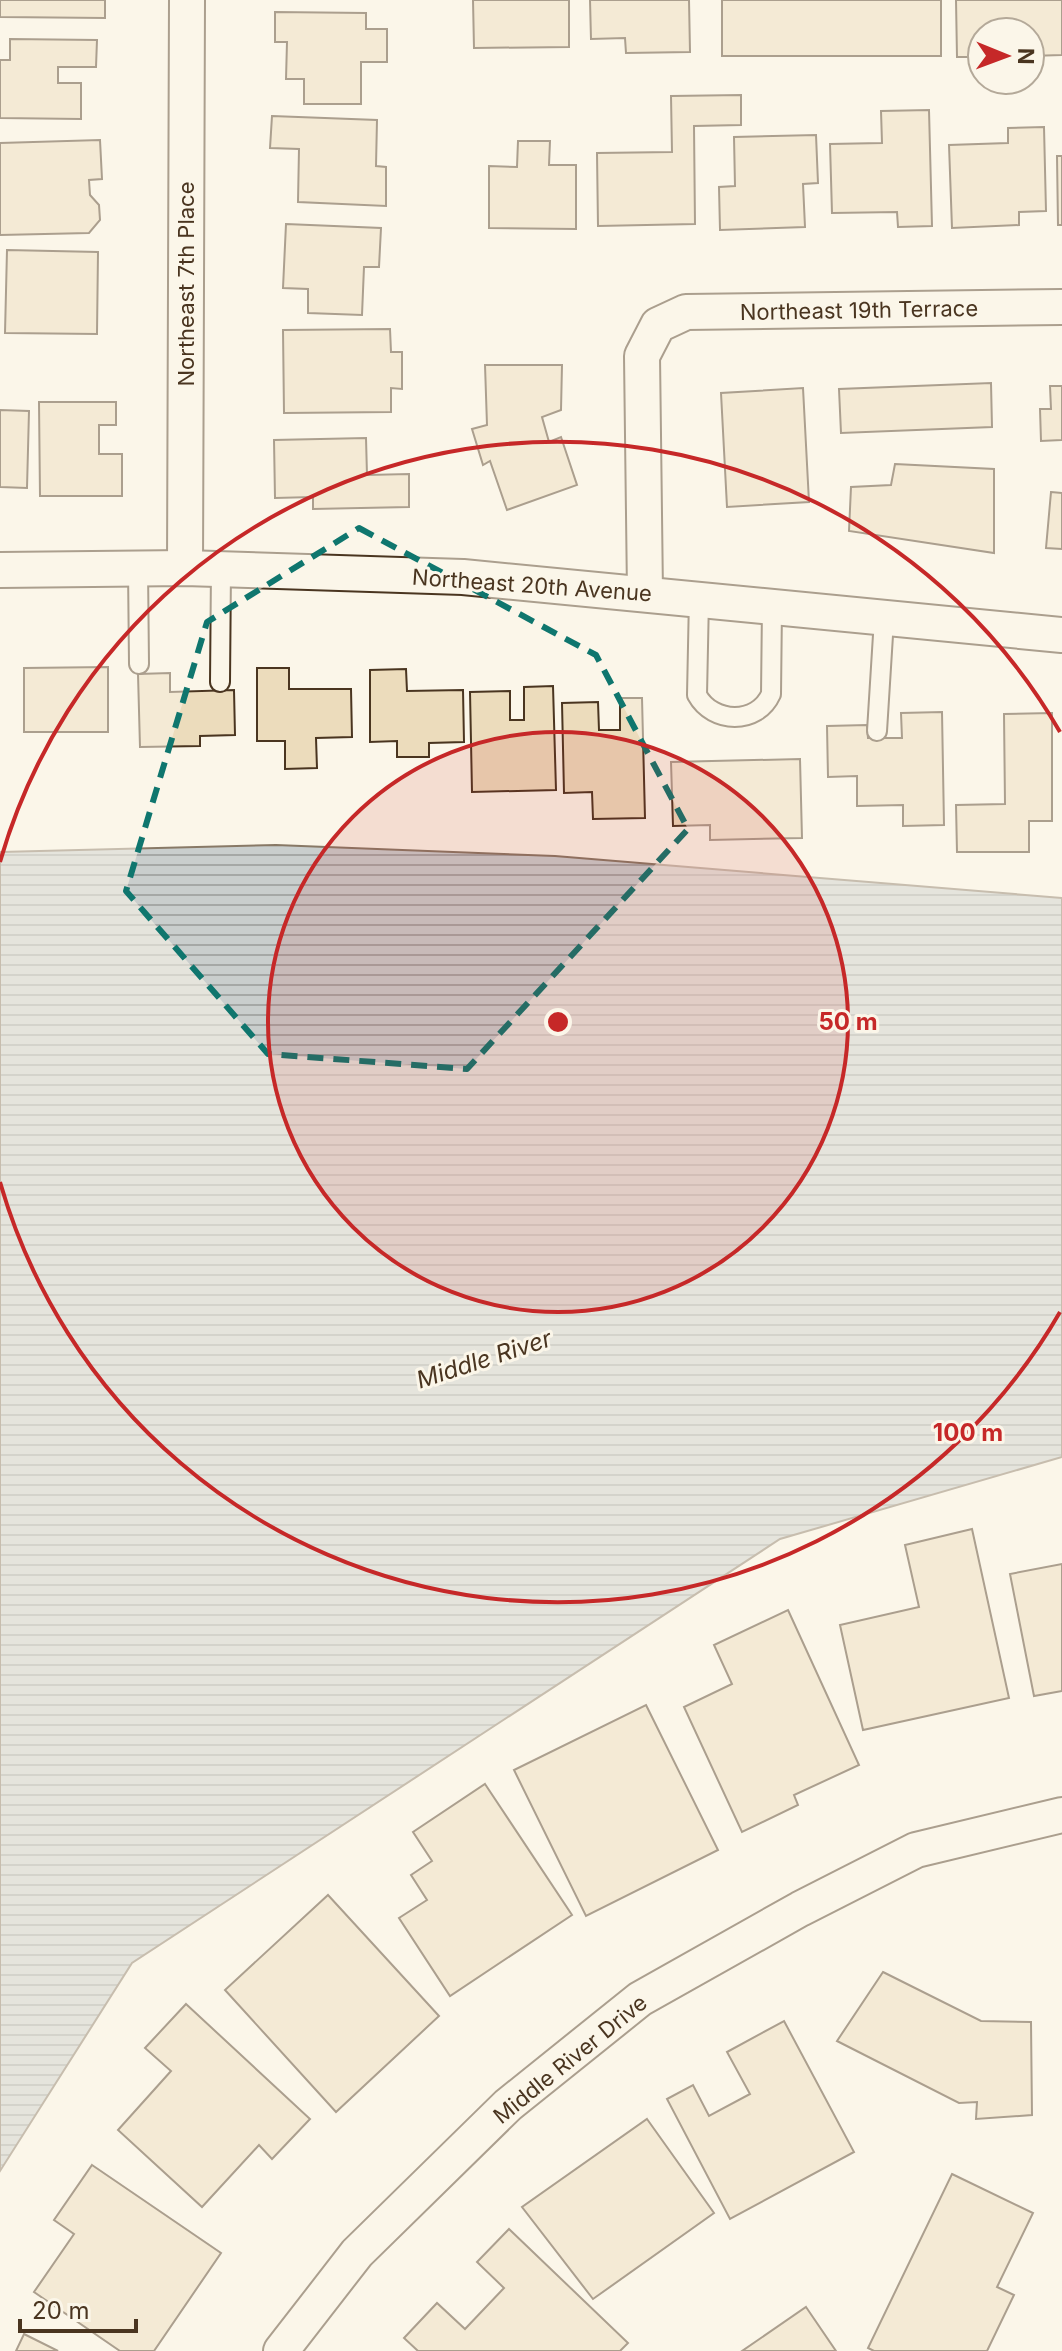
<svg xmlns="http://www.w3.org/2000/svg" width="1062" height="2351" viewBox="0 0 1062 2351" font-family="Inter,sans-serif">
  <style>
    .water { fill: url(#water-rules); stroke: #887966; stroke-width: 2 }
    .building { fill: #ecdcbc; stroke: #4a3520; stroke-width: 2 }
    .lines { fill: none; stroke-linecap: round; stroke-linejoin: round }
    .lane-casing { stroke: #4a3520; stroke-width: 22 }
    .street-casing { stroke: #4a3520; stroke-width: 38 }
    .lane { stroke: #fbf6e9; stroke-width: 18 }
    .street { stroke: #fbf6e9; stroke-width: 34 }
    .marked { fill: none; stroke: #0f766e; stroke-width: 6; stroke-dasharray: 16 10; stroke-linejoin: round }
    .ring { fill: none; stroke: #c62828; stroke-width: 4 }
    .labels { text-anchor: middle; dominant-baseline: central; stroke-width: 6; stroke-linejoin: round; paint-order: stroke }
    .street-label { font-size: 22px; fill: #4a3520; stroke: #fbf6e9 }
    .water-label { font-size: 24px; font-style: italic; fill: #4a3520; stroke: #fbf6e9 }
    .centre { fill: #c62828; stroke: #fbf6e9; stroke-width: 4 }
    .ring-label { font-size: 24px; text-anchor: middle; font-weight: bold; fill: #c62828; stroke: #fbf6e9; stroke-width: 6; stroke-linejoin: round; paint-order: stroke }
  </style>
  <defs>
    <pattern id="water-rules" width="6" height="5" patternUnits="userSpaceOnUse" patternTransform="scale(2)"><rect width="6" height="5" fill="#c9cecd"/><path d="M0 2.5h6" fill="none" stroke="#a5a8a6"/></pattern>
  </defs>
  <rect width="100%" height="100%" fill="#fbf6e9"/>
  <polygon class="water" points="276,845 555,856 1062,898 1062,1457 780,1539 132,1963 0,2171 0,852"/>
  <g class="building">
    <polygon points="0,0 105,0 105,18 0,17"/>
    <polygon points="473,0 569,0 569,47 474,48"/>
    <polygon points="590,0 689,0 690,52 626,53 625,38 591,39"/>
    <rect x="722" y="0" width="219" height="56"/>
    <polygon points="956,0 1062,0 1062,55 1030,56 1030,32 982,32 982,57 957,57"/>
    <polygon points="275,12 366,13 366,29 387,29 387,62 361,62 361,104 304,104 304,79 286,79 287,42 275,42"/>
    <polygon points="10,39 97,40 96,67 58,67 58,83 81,83 81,119 0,118 0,60 10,60"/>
    <polygon points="741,95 741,125 694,126 695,224 598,226 597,153 672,152 671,96"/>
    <polygon points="929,110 932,226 898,227 897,212 832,213 830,144 882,143 881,111"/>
    <polygon points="272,116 377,120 376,166 386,167 386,206 298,202 299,149 270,148"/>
    <polygon points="1044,127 1046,211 1019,212 1019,225 952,228 949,145 1008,143 1008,128"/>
    <polygon points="816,135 818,183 803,184 805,227 720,230 719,187 735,186 734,137"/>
    <polygon points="100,140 102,179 89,180 90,195 99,205 100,220 89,233 0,235 0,143"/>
    <polygon points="518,141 550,141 549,165 576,165 576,229 489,228 489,166 517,167"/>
    <polygon points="1057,156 1062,156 1062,225 1058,225"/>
    <polygon points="286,224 381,228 379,267 364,267 362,315 308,313 308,289 283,288"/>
    <polygon points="7,250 98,252 97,334 5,333"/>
    <polygon points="390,329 391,352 402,352 402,389 391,388 391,412 284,413 283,330"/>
    <polygon points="485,365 562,365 561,410 542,417 549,442 561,437 577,485 507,510 490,461 483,465 472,429 487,425"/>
    <polygon points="991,383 992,427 841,433 839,389"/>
    <polygon points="1050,386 1062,386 1062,440 1041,441 1040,409 1051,409"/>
    <polygon points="803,388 809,502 727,507 721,393"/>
    <polygon points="39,402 116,402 116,425 99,425 99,454 122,454 122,496 40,496"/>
    <polygon points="0,410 29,411 27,488 0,487"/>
    <polygon points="366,438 367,475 409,474 409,507 313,509 313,497 275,498 274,440"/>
    <polygon points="895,464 994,469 994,553 849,531 851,487 891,485"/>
    <polygon points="1051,492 1062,493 1062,549 1046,548"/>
    <polygon points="108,667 108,732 24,732 24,668"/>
    <polygon points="257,668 289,668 289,689 351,689 352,737 316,738 317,768 285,769 285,741 257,741"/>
    <polygon points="406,669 407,691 463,690 464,742 429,743 429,757 397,757 397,741 370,742 370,670"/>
    <polygon points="170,673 170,692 234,690 235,735 200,736 200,746 140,747 138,674"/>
    <polygon points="553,686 556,790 472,792 470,692 510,691 510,720 524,720 524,687"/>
    <polygon points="620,698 642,698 645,818 593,819 592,792 564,793 562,703 598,702 599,730 620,730"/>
    <polygon points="942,712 944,825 903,826 903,805 857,806 857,776 828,777 827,726 867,725 868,738 902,738 901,713"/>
    <polygon points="1052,713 1052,821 1029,821 1029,852 957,852 956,805 1005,804 1004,714"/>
    <polygon points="800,759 802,838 710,840 710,825 673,826 671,762"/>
    <polygon points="972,1529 1009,1698 863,1730 840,1625 919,1607 905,1545"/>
    <polygon points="1062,1564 1062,1691 1034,1696 1010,1574"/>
    <polygon points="788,1610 859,1765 794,1795 798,1805 742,1832 684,1707 732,1684 714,1645"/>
    <polygon points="646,1705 718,1850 586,1916 514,1770"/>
    <polygon points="485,1784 572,1915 450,1996 399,1918 427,1900 411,1875 432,1861 413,1832"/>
    <polygon points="328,1895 439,2016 336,2112 225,1990"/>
    <polygon points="883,1972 981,2021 1031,2022 1032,2115 976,2119 977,2102 959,2103 837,2041"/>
    <polygon points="186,2004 310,2119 272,2159 259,2145 202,2207 118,2130 171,2071 145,2048"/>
    <polygon points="784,2021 854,2152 730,2219 667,2099 693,2085 709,2116 750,2094 727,2052"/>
    <polygon points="647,2119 714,2213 593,2299 522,2207"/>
    <polygon points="92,2165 221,2253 154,2351 120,2351 34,2292 74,2234 54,2220"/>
    <polygon points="952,2174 1033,2213 997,2287 1014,2295 987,2351 874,2351 868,2348"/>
    <polygon points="509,2229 628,2343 620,2351 418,2351 404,2338 437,2303 465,2329 504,2288 477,2262"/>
    <polygon points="806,2307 836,2351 742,2351"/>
    <polygon points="24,2334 58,2351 16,2351"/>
  </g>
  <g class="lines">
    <defs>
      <g id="lane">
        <polyline points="138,568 139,664"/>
        <path d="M699,598L697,695C713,724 757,725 771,694L772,607"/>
        <polyline points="220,682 221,569"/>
        <polyline points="877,731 884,619"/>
      </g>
      <g id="street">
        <polyline points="185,568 187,0"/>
        <polyline points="0,570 185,568 463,577 1062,635"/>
        <polyline points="645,593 642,356 658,325 686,312 1062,307"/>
        <polyline points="281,2351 357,2253 508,2105 640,1999 800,1909 916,1850 1062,1815"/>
      </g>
    </defs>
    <use href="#lane" class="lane-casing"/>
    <use href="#street" class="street-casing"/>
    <use href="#lane" class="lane"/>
    <use href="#street" class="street"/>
  </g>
  <path d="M0 0H1062V2351H0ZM359,528L596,655L688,829L467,1069L268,1054L126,891L207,622Z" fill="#fbf6e9" fill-opacity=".55" fill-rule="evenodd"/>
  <path class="marked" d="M359,528L596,655L688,829L467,1069L268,1054L126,891L207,622Z"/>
  <circle cx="558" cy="1022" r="290" fill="#c62828" fill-opacity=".12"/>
  <g class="ring">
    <circle cx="558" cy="1022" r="290"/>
    <path d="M1060 1312A580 580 0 0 1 0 1182M0 862A580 580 0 0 1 1060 732"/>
  </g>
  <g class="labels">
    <g class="street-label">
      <text transform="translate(186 284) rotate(-90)">Northeast 7th Place</text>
      <text transform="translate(859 310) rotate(-1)">Northeast 19th Terrace</text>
      <text transform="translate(532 585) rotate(4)">Northeast 20th Avenue</text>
      <text transform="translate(570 2059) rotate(-39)">Middle River Drive</text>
    </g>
    <g class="water-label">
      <text transform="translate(484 1359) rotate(-18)">Middle River</text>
    </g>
  </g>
  <circle cx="558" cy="1022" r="12" class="centre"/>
  <g class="ring-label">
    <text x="848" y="1030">50 m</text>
    <text x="968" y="1441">100 m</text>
  </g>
  <g transform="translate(1006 56) rotate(91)"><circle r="38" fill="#fbf6e9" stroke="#b4a999" stroke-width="2"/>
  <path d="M0-6L14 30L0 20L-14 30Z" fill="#c62828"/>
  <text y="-12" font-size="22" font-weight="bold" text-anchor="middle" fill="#4a3520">N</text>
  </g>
  <path d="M20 2319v12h116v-12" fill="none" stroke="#4a3520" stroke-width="4"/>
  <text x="32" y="2319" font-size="24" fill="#4a3520" stroke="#fbf6e9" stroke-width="6" paint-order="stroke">20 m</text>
</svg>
